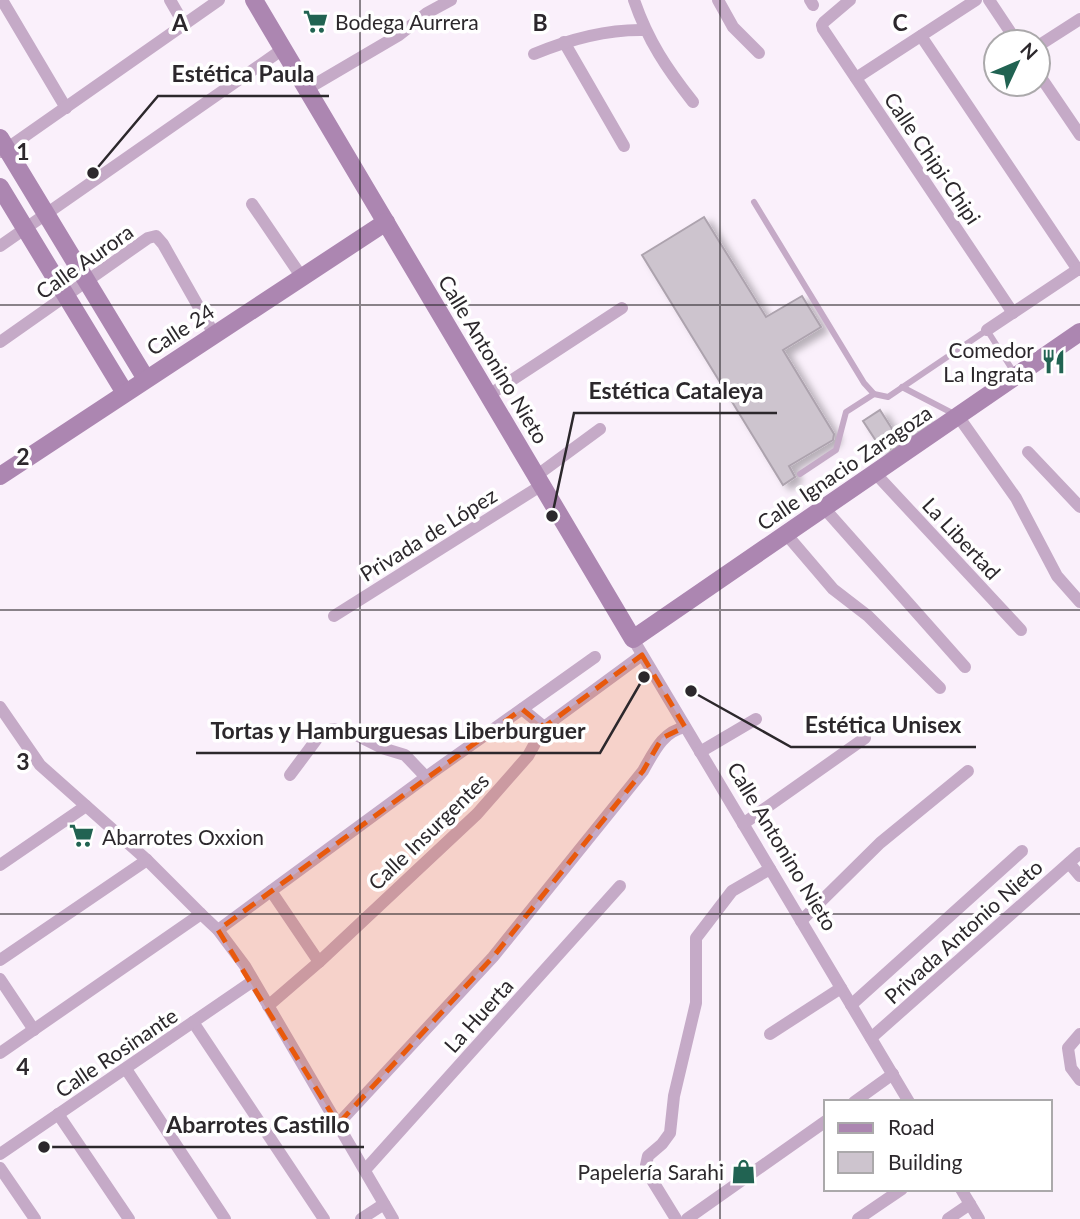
<svg xmlns="http://www.w3.org/2000/svg" width="1080" height="1219" viewBox="0 0 1080 1219" font-family="Lato,sans-serif">
  <style>
    .building { fill: #cdc4ce; stroke: #ada3ae; stroke-width: 2; filter: url(#shadow) }
    .lines { fill: none; stroke-linecap: round; stroke-linejoin: round }
    .lane { stroke: #c5aac7; stroke-width: 6 }
    .street { stroke: #c5aac7; stroke-width: 12 }
    .secondary { stroke: #ac86b1; stroke-width: 18 }
    .marked { fill: #e8590c; fill-opacity: 0.2; stroke: #e8590c; stroke-width: 5; stroke-dasharray: 14 9; stroke-linejoin: round }
    .grid { fill: none; stroke: #2c282c; stroke-width: 2; stroke-opacity: 0.55 }
    .labels { text-anchor: middle; dominant-baseline: central; stroke-width: 7; stroke-linejoin: round; paint-order: stroke }
    .poi-label { font-size: 21px; fill: #2c282c; stroke: #fff; text-anchor: start }
    .street-label { font-size: 21px; fill: #2c282c; stroke: #fff }
    .grid-label { font-size: 23px; text-anchor: middle; font-weight: bold; fill: #2c282c; stroke: #fff; stroke-width: 7; stroke-linejoin: round; paint-order: stroke }
    .leader { fill: none; stroke: #2c282c; stroke-width: 2.5 }
    .callout-dot { fill: #2c282c; stroke: #fff; stroke-width: 2.5 }
    .callout-label { font-size: 23px; text-anchor: middle; font-weight: bold; fill: #2c282c; stroke: #fff; stroke-width: 7; stroke-linejoin: round; paint-order: stroke }
  </style>
  <defs>
    <filter id="shadow"><feDropShadow dx="7" dy="4.5" stdDeviation="3.5" flood-color="#0004"/></filter>
  </defs>
  <rect width="100%" height="100%" fill="#faf0fb"/>
  <g class="building">
    <polygon points="704,217 766,317 802,296 821,327 783,350 834,434 833,440 789,466 795,477 783,485 642,255"/>
    <polygon points="880,410 896,435 925,416 929,422 884,453 863,421"/>
  </g>
  <g class="lines">
    <g class="lane">
      <polyline points="754,202 864,383 874,394 888,397 987,330 1015,374"/>
      <polyline points="902,387 956,415"/>
      <polyline points="800,474 836,450 846,412 874,394"/>
    </g>
    <g class="street">
      <polyline points="2,0 66,108"/>
      <polyline points="170,0 185,26"/>
      <path d="M634,0C648,41 667,69 693,102"/>
      <polyline points="718,0 733,27 759,53"/>
      <polyline points="810,0 813,5"/>
      <polyline points="850,0 824,22 822,25 823,29 1013,313"/>
      <polyline points="989,0 1017,42"/>
      <polyline points="921,36 1078,270"/>
      <polyline points="564,42 624,146"/>
      <polyline points="1038,46 1080,19"/>
      <path d="M534,54C570,39 606,29 645,30"/>
      <polyline points="1038,73 1080,135"/>
      <polyline points="856,78 976,0"/>
      <polyline points="307,89 399,35 427,13 451,0"/>
      <polyline points="2,152 219,0"/>
      <polyline points="252,204 301,276"/>
      <polyline points="0,246 283,49"/>
      <polyline points="987,330 1080,268"/>
      <polyline points="0,342 148,238 156,236 163,244 214,334"/>
      <polyline points="489,395 622,308"/>
      <polyline points="958,416 1016,498 1057,576 1080,602"/>
      <polyline points="1028,452 1080,507"/>
      <polyline points="875,473 1021,630"/>
      <polyline points="536,476 600,429"/>
      <polyline points="824,508 965,667"/>
      <polyline points="786,534 833,589 868,616 940,688"/>
      <polyline points="334,616 542,485"/>
      <polyline points="633,639 909,1102"/>
      <polyline points="0,707 40,765 147,860 201,914 218,930 245,966 393,1219"/>
      <polyline points="522,709 544,727"/>
      <polyline points="700,752 756,719"/>
      <polyline points="290,775 322,732 333,729 352,733 382,748 405,755 426,777"/>
      <polyline points="743,824 865,738"/>
      <polyline points="1069,863 1080,876"/>
      <polyline points="0,865 86,806"/>
      <polyline points="271,891 319,962"/>
      <polyline points="801,921 880,843 968,771"/>
      <polyline points="218,930 426,777 595,657"/>
      <polyline points="0,960 147,860"/>
      <polyline points="0,979 34,1030"/>
      <polyline points="851,1005 1022,851"/>
      <polyline points="268,1006 319,962 477,814 528,756 544,727 642,655"/>
      <polyline points="193,1022 324,1219"/>
      <polyline points="770,1034 841,988"/>
      <polyline points="1080,1034 1068,1048 1071,1068 1080,1080"/>
      <polyline points="871,1038 1080,853"/>
      <polyline points="0,1053 201,914"/>
      <polyline points="126,1069 225,1219"/>
      <polyline points="854,1102 893,1074"/>
      <polyline points="58,1114 129,1219"/>
      <path d="M338,1124L493,957L643,771C654,752 662,732 685,727"/>
      <polyline points="0,1154 253,981"/>
      <polyline points="0,1168 35,1219"/>
      <polyline points="365,1170 620,886"/>
      <polyline points="961,1189 979,1219"/>
      <polyline points="361,1219 384,1204"/>
      <polyline points="676,1219 652,1180 646,1165 648,1156 662,1144 670,1133 674,1096 696,1003 696,938 732,891 770,869"/>
      <polyline points="687,1219 826,1121"/>
      <polyline points="858,1219 902,1189"/>
      <polyline points="948,1219 970,1204"/>
    </g>
    <g class="secondary">
      <polyline points="254,0 633,639 1080,332"/>
      <polyline points="0,138 146,379"/>
      <polyline points="0,187 125,393"/>
      <polyline points="0,476 386,222"/>
    </g>
  </g>
  <path class="marked" d="M642,655L685,727L662,738L643,771L493,957L338,1124L218,930L522,709L544,727Z"/>
  <path class="grid" d="M360,0V1219M720,0V1219M0,305H1080M0,610H1080M0,914H1080"/>
  <defs>
    <symbol id="supermarket-bare" viewBox="-9 -9 18 18"><path d="M-6-5.5h2.5l.6 2H6L4.5 2H-2.5L-4.4-4H-6ZM-1.5 3.2a1.3 1.3 0 1 0 .1 0ZM3 3.2a1.3 1.3 0 1 0 .1 0Z" fill="#216352" stroke="#fff" stroke-width="2.5" paint-order="stroke"/></symbol>
    <symbol id="restaurant-bare" viewBox="-9 -9 18 18"><path d="M-5-6h1v4h1v-4h1v4h1v-4h1v5L-1.5 .5V6h-2V.5L-5-1ZM5-6V6H3V1.5H1.5Q1.5-4 5-6Z" fill="#216352" stroke="#fff" stroke-width="2.5" paint-order="stroke"/></symbol>
    <symbol id="shop-bare" viewBox="-9 -9 18 18"><path d="M-5-2.5h2.3a2.7 3.5 0 0 1 5.4 0H5L5.5 6h-11ZM-1.5-2.5h3a1.5 2.3 0 0 0-3 0Z" fill="#216352" stroke="#fff" stroke-width="2.5" paint-order="stroke"/></symbol>
  </defs>
  <g fill-rule="evenodd">
    <use href="#supermarket-bare" x="298" y="4" width="35" height="35"/>
    <use href="#restaurant-bare" x="1036" y="344" width="35" height="35"/>
    <use href="#supermarket-bare" x="64" y="818" width="35" height="35"/>
    <use href="#shop-bare" x="726" y="1154" width="35" height="35"/>
  </g>
  <g class="labels">
    <g class="poi-label">
      <text x="335" y="21">Bodega Aurrera</text>
      <text x="1034" y="349" text-anchor="end">Comedor<tspan x="1034" dy="24">La Ingrata</tspan></text>
      <text x="102" y="836">Abarrotes Oxxion</text>
      <text x="724" y="1171" text-anchor="end">Papelería Sarahi</text>
    </g>
    <g class="street-label">
      <text transform="translate(933 158) rotate(56)">Calle Chipi-Chipi</text>
      <text transform="translate(84 261) rotate(-35)">Calle Aurora</text>
      <text transform="translate(180 329) rotate(-33)">Calle 24</text>
      <text transform="translate(494 359) rotate(59)">Calle Antonino Nieto</text>
      <text transform="translate(844 467) rotate(-34)">Calle Ignacio Zaragoza</text>
      <text transform="translate(428 534) rotate(-32)">Privada de López</text>
      <text transform="translate(962 538) rotate(47)">La Libertad</text>
      <text transform="translate(428 831) rotate(-44)">Calle Insurgentes</text>
      <text transform="translate(783 846) rotate(59)">Calle Antonino Nieto</text>
      <text transform="translate(963 931) rotate(-42)">Privada Antonio Nieto</text>
      <text transform="translate(478 1015) rotate(-48)">La Huerta</text>
      <text transform="translate(116 1052) rotate(-34)">Calle Rosinante</text>
    </g>
  </g>
  <g class="grid-label">
    <text x="180" y="31">A</text>
    <text x="540" y="31">B</text>
    <text x="900" y="31">C</text>
    <text x="23" y="160">1</text>
    <text x="23" y="465">2</text>
    <text x="23" y="770">3</text>
    <text x="23" y="1075">4</text>
  </g>
  <path class="leader" d="M93 173L158 96H329M552 516L574 413H777M691 691L791 747H976M644 677L600 753H196M44 1147L152 1147H364"/>
  <g class="callout-dot">
    <circle cx="93" cy="173" r="7"/>
    <circle cx="552" cy="516" r="7"/>
    <circle cx="691" cy="691" r="7"/>
    <circle cx="644" cy="677" r="7"/>
    <circle cx="44" cy="1147" r="7"/>
  </g>
  <g class="callout-label">
    <text x="243" y="82">Estética Paula</text>
    <text x="676" y="399">Estética Cataleya</text>
    <text x="883" y="733">Estética Unisex</text>
    <text x="398" y="739">Tortas y Hamburguesas Liberburguer</text>
    <text x="258" y="1133">Abarrotes Castillo</text>
  </g>
  <rect x="824" y="1100" width="228" height="91" fill="#ffffff" stroke="#aba9ab" stroke-width="2"/>
  <rect x="838" y="1123" width="35" height="10" fill="#ac86b1" stroke="#aba9ab" stroke-width="2"/>
  <text x="888" y="1135" font-size="21" fill="#2c282c">Road</text>
  <rect x="838" y="1152" width="35" height="21" fill="#cdc4ce" stroke="#aba9ab" stroke-width="2"/>
  <text x="888" y="1170" font-size="21" fill="#2c282c">Building</text>
  <g transform="translate(1017 63) rotate(46)"><circle r="33" fill="#ffffff" stroke="#aba9ab" stroke-width="2"/>
  <path d="M0-5L12 26L0 18L-12 26Z" fill="#216352"/>
  <text y="-10" font-size="19" font-weight="bold" text-anchor="middle" fill="#2c282c">N</text>
  </g>
</svg>
